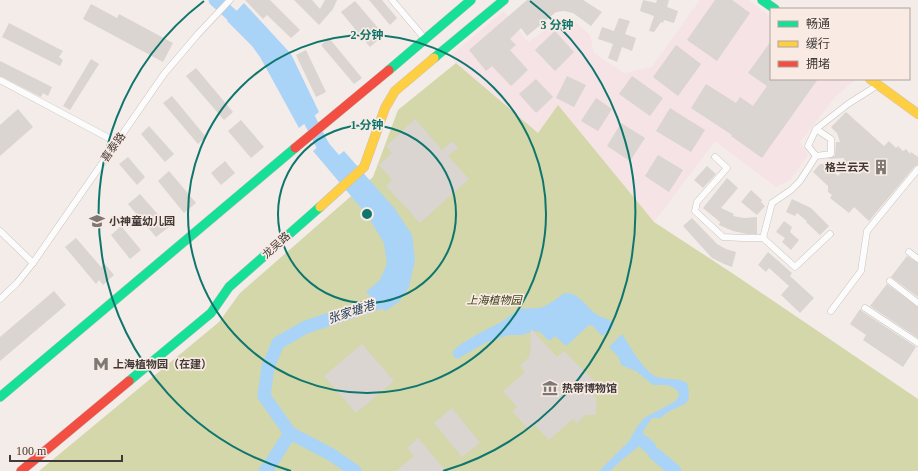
<svg xmlns="http://www.w3.org/2000/svg" width="918" height="471" viewBox="0 0 918 471" font-family="'Times New Roman','Noto Sans SC',serif">
  <style>
    .commercial { fill: #f5e3e6 }
    .green { fill: #d3d7aa }
    .water { fill: #a9d4f7 }
    .lines { fill: none; stroke-linecap: round; stroke-linejoin: round }
    .river { stroke: #a9d4f7; stroke-width: 13 }
    .building { fill: #dad5d1 }
    .street-casing { stroke: #c9c3c0; stroke-width: 7 }
    .fast-casing { stroke: #c9c3c0; stroke-width: 10 }
    .slow-casing { stroke: #c9c3c0; stroke-width: 10 }
    .jam-casing { stroke: #c9c3c0; stroke-width: 10 }
    .street { stroke: #fdfcfc; stroke-width: 6 }
    .fast { stroke: #16e098; stroke-width: 9 }
    .slow { stroke: #ffcf43; stroke-width: 9 }
    .jam { stroke: #f24e42; stroke-width: 9 }
    .ring { fill: none; stroke: #0f766e; stroke-width: 2 }
    .labels { text-anchor: middle; dominant-baseline: central; stroke-width: 3.5; stroke-linejoin: round; paint-order: stroke }
    .street-label { font-size: 11px; fill: #3f3937; stroke: #f9eae3 }
    .poi-label { font-size: 11px; font-weight: bold; fill: #3f3937; stroke: #f9eae3; text-anchor: start }
    .park-label { font-size: 11px; font-style: italic; fill: #3b4118; stroke: #f9eae3 }
    .water-label { font-size: 12px; font-style: italic; fill: #1e405b; stroke: #f9eae3 }
    .centre { fill: #0f766e; stroke: #f9eae3; stroke-width: 2 }
    .ring-label { font-size: 12px; text-anchor: middle; font-weight: bold; fill: #0f766e; stroke: #f9eae3; stroke-width: 3.5; stroke-linejoin: round; paint-order: stroke }
  </style>
  <rect width="100%" height="100%" fill="#f4ece8"/>
  <polygon class="commercial" points="700,0 748,0 771,17 771,79 856,79 836,96 800,142 808,155 791,179 776,187 715,141 654,222 558,106 538,134 456,63 450,56 504,11 528,42 558,21 572,19 590,35 594,53 624,73 652,67"/>
  <polygon class="green" points="456,63 538,133 558,105 654,222 732,273 918,399 918,471 39,471 219,322 240,293 373,177 398,110"/>
  <g class="water">
    <polygon points="244,3 291,54 319,112 299,128 260,57 252,46 227,21"/>
    <polygon points="326,140 339,155 344,151 395,209 412,235 415,260 409,287 399,302 385,311 366,292 380,280 387,264 384,243 367,215 313,151"/>
    <path d="M565,293C580,293 585,306 596,314C602,319 610,317 614,326L602,336L593,326L589,325L566,346L555,336L551,340H548L540,332L536,331H533L523,335H509L485,343L459,358H455C454,356 452,355 453,352C456,344 494,326 503,321C509,317 513,312 521,309C529,307 537,310 545,306C552,303 558,297 565,293Z"/>
    <path d="M622,334C629,345 645,373 657,377C668,380 677,377 687,383C695,412 677,401 661,418H652L643,431L645,439L644,442L623,459L610,471H599L629,441L637,427L644,418L674,402L678,398L679,394L676,389L668,385H653L636,371L621,365L619,358L609,347Z"/>
  </g>
  <g class="lines">
    <g class="river">
      <polyline points="215,0 245,27"/>
      <polyline points="302,105 325,150 330,158"/>
      <polyline points="644,442 650,448"/>
      <polyline points="655,454 675,471"/>
      <polyline points="265,471 270,465 290,433"/>
      <polyline points="355,471 332,455 290,433 264,396 268,367 278,343 306,327 381,302 388,291"/>
    </g>
  </g>
  <g class="building">
    <polygon points="245,0 270,0 300,30 291,38 267,15 263,19"/>
    <polygon points="294,0 312,0 320,9 325,0 337,0 333,9 319,25"/>
    <polygon points="369,0 382,0 397,18 390,25"/>
    <polygon points="527,0 583,0 602,12 591,26 573,13 564,11 556,12 527,36 521,28 510,39 516,45 510,50 528,70 511,86 492,66 486,71 469,50"/>
    <polygon points="643,0 656,3 657,0 669,0 667,7 678,11 674,23 664,20 663,23 661,22 654,32 649,31 654,16 640,11"/>
    <polygon points="715,0 732,0 750,13 717,61 687,40"/>
    <polygon points="355,1 384,35 370,47 341,12"/>
    <polygon points="91,4 117,18 119,14 173,43 163,62 83,19"/>
    <polygon points="619,18 630,21 625,34 636,38 632,51 622,47 617,62 608,58 613,44 598,39 602,27 614,31"/>
    <polygon points="9,23 63,51 59,57 63,60 60,66 2,37"/>
    <polygon points="555,31 574,52 555,71 535,50"/>
    <polygon points="329,38 362,78 354,84 321,45"/>
    <polygon points="771,41 771,79 818,79 762,158 731,136 732,135 691,108 706,84 736,103 740,97 753,106 767,86 748,73"/>
    <polygon points="676,45 701,64 678,96 653,77"/>
    <polygon points="306,50 326,92 316,97 296,55"/>
    <polygon points="91,59 99,64 70,110 63,106"/>
    <polygon points="0,61 52,87 48,96 43,93 41,97 0,76"/>
    <polygon points="196,68 233,112 224,120 186,76"/>
    <polygon points="567,76 586,85 574,107 556,98"/>
    <polygon points="632,76 663,98 650,116 619,94"/>
    <polygon points="536,79 553,97 536,113 519,94"/>
    <polygon points="172,96 206,137 198,144 163,103"/>
    <polygon points="596,98 612,109 598,131 581,121"/>
    <polygon points="670,108 705,130 691,152 656,131"/>
    <polygon points="18,109 33,127 0,156 0,125"/>
    <polygon points="846,112 884,146 889,141 896,148 898,146 903,151 906,149 910,154 911,152 918,157 918,165 915,166 869,221 854,207 849,213 830,198 832,195 828,192 828,186 813,172 820,164 826,164 838,176 845,168 844,158 827,159 835,156 836,142 840,142 837,133 831,127"/>
    <polygon points="415,119 442,150 453,141 458,148 448,156 469,179 420,223 386,186 392,180 379,165 392,153 386,146"/>
    <polygon points="241,120 264,147 251,158 228,131"/>
    <polygon points="621,123 645,138 630,161 607,146"/>
    <polygon points="149,126 174,154 165,162 141,134"/>
    <polygon points="658,155 683,170 669,192 645,176"/>
    <polygon points="128,157 145,177 137,185 119,164"/>
    <polygon points="225,161 235,173 221,185 211,173"/>
    <polygon points="707,166 716,174 703,188 694,180"/>
    <polygon points="169,171 196,203 184,213 158,181"/>
    <polygon points="727,178 738,188 721,208 734,214 733,216 744,218 757,217 757,234 747,234 733,231 719,225 720,222 703,208"/>
    <polygon points="751,190 762,200 761,202 765,206 757,215 741,202"/>
    <polygon points="140,194 169,227 156,237 128,204"/>
    <polygon points="792,199 811,208 829,226 820,235 806,222 807,221 797,213 795,216 786,212"/>
    <polygon points="692,218 717,244 726,249 736,252 732,267 724,264 712,258 683,226"/>
    <polygon points="784,221 792,227 790,232 799,240 791,250 782,242 785,238 776,232"/>
    <polygon points="121,226 141,250 130,259 111,235"/>
    <polygon points="76,238 101,267 105,264 114,275 103,285 99,280 96,284 65,247"/>
    <polygon points="768,252 792,273 790,276 814,298 800,313 781,295 789,286 769,268 766,272 758,265"/>
    <polygon points="907,256 918,263 918,297 891,277"/>
    <polygon points="887,284 918,307 918,338 870,306"/>
    <polygon points="54,291 66,305 0,361 0,337"/>
    <polygon points="860,309 863,312 916,347 903,367 863,340 866,335 850,324"/>
    <polygon points="531,329 557,357 564,351 597,384 590,391 596,398 596,415 585,415 577,423 573,419 549,440 535,425 529,430 512,411 517,407 503,391 525,372 520,366 530,356"/>
    <polygon points="362,344 394,381 356,413 324,376"/>
    <polygon points="452,408 480,443 462,457 434,423"/>
    <polygon points="418,438 446,471 396,471 414,456 407,448"/>
  </g>
  <g class="lines">
    <defs>
      <g id="street">
        <polyline points="392,0 426,40"/>
        <polyline points="0,80 116,142"/>
        <polyline points="816,129 831,139 831,154 816,156 808,146 816,129 848,104 878,85"/>
        <polyline points="715,157 727,168 697,202 695,211 723,237 743,238 763,238 772,203 791,190 800,181 816,156"/>
        <polyline points="0,231 33,263"/>
        <polyline points="763,238 795,267 830,234"/>
        <polyline points="909,252 918,259"/>
        <polyline points="890,281 918,303"/>
        <polyline points="0,299 17,283 33,263 164,74 198,34 230,0"/>
        <polyline points="865,308 918,343"/>
        <polyline points="831,311 861,271 867,231 918,169"/>
      </g>
      <g id="fast">
        <polyline points="762,0 775,9"/>
        <polyline points="434,58 504,0"/>
        <polyline points="389,70 471,0"/>
        <polyline points="129,381 211,313 229,287 320,207"/>
        <polyline points="0,397 295,148"/>
      </g>
      <g id="slow">
        <polyline points="870,79 918,114"/>
        <polyline points="320,207 364,167 385,108 395,91 434,58"/>
      </g>
      <g id="jam">
        <polyline points="295,148 389,70"/>
        <polyline points="21,471 129,381"/>
      </g>
    </defs>
    <use href="#street" class="street-casing"/>
    <use href="#fast" class="fast-casing"/>
    <use href="#slow" class="slow-casing"/>
    <use href="#jam" class="jam-casing"/>
    <use href="#street" class="street"/>
    <use href="#fast" class="fast"/>
    <use href="#slow" class="slow"/>
    <use href="#jam" class="jam"/>
  </g>
  <g class="ring">
    <circle cx="367" cy="214" r="89"/>
    <circle cx="367" cy="214" r="179"/>
    <path d="M291 471A268 268 0 0 1 204 1M530 1A268 268 0 0 1 443 471"/>
  </g>
  <defs>
    <symbol id="building-bare" viewBox="-9 -9 18 18"><path d="M-4-6H4V6H1V3H-1V6H-4ZM-2.5-4.3h1.7v1.8h-1.7ZM.8-4.3h1.7v1.8H.8ZM-2.5-1h1.7V.8h-1.7ZM.8-1h1.7V.8H.8Z" fill="#7e7875" stroke="#f9eae3" stroke-width="2.5" paint-order="stroke"/></symbol>
    <symbol id="school-bare" viewBox="-9 -9 18 18"><path d="M0-5L7-2L0 1L-7-2ZM-4 1L0 2.5L4 1V4Q0 6-4 4Z" fill="#7e7875" stroke="#f9eae3" stroke-width="2.5" paint-order="stroke"/></symbol>
    <symbol id="metro-bare" viewBox="-9 -9 18 18"><path d="M-5.5 5V-5H-3L0 0L3-5H5.5V5H3V-.5L0 4L-3-.5V5Z" fill="#7e7875" stroke="#f9eae3" stroke-width="2.5" paint-order="stroke"/></symbol>
    <symbol id="museum-bare" viewBox="-9 -9 18 18"><path d="M0-6L6-3V-2H-6V-3ZM-5-1h2V3h-2ZM-1-1h2V3h-2ZM3-1h2V3H3ZM-6 4H6V6H-6Z" fill="#7e7875" stroke="#f9eae3" stroke-width="2.5" paint-order="stroke"/></symbol>
  </defs>
  <g fill-rule="evenodd">
    <use href="#building-bare" x="870" y="156" width="22" height="22"/>
    <use href="#school-bare" x="86" y="210" width="22" height="22"/>
    <use href="#metro-bare" x="90" y="353" width="22" height="22"/>
    <use href="#museum-bare" x="539" y="377" width="22" height="22"/>
  </g>
  <g class="labels">
    <g class="street-label">
      <text transform="translate(113 147) rotate(-55)">喜泰路</text>
      <text transform="translate(276 245) rotate(-42)">龙吴路</text>
    </g>
    <g class="poi-label">
      <text x="869" y="167" text-anchor="end">格兰云天</text>
      <text x="109" y="221">小神童幼儿园</text>
      <text x="113" y="364">上海植物园（在建）</text>
      <text x="562" y="388">热带博物馆</text>
    </g>
    <g class="park-label">
      <text x="494" y="300">上海植物园</text>
    </g>
    <g class="water-label">
      <text transform="translate(351 312) rotate(-18)">张家塘港</text>
    </g>
  </g>
  <circle cx="367" cy="214" r="6" class="centre"/>
  <g class="ring-label">
    <text x="557" y="29">3 分钟</text>
    <text x="367" y="39">2 分钟</text>
    <text x="367" y="129">1 分钟</text>
  </g>
  <rect x="770" y="8" width="140" height="72" fill="#f9eae3" stroke="#afa39e"/>
  <rect x="778" y="21" width="20" height="6" fill="#16e098" stroke="#afa39e"/>
  <text x="806" y="28" font-size="12" fill="#3f3937">畅通</text>
  <rect x="778" y="41" width="20" height="6" fill="#ffcf43" stroke="#afa39e"/>
  <text x="806" y="48" font-size="12" fill="#3f3937">缓行</text>
  <rect x="778" y="61" width="20" height="6" fill="#f24e42" stroke="#afa39e"/>
  <text x="806" y="68" font-size="12" fill="#3f3937">拥堵</text>
  <path d="M10 455v6h112v-6" fill="none" stroke="#3f3937" stroke-width="2"/>
  <text x="16" y="455" font-size="12" fill="#3f3937" stroke="#f9eae3" stroke-width="3" paint-order="stroke">100 m</text>
</svg>
